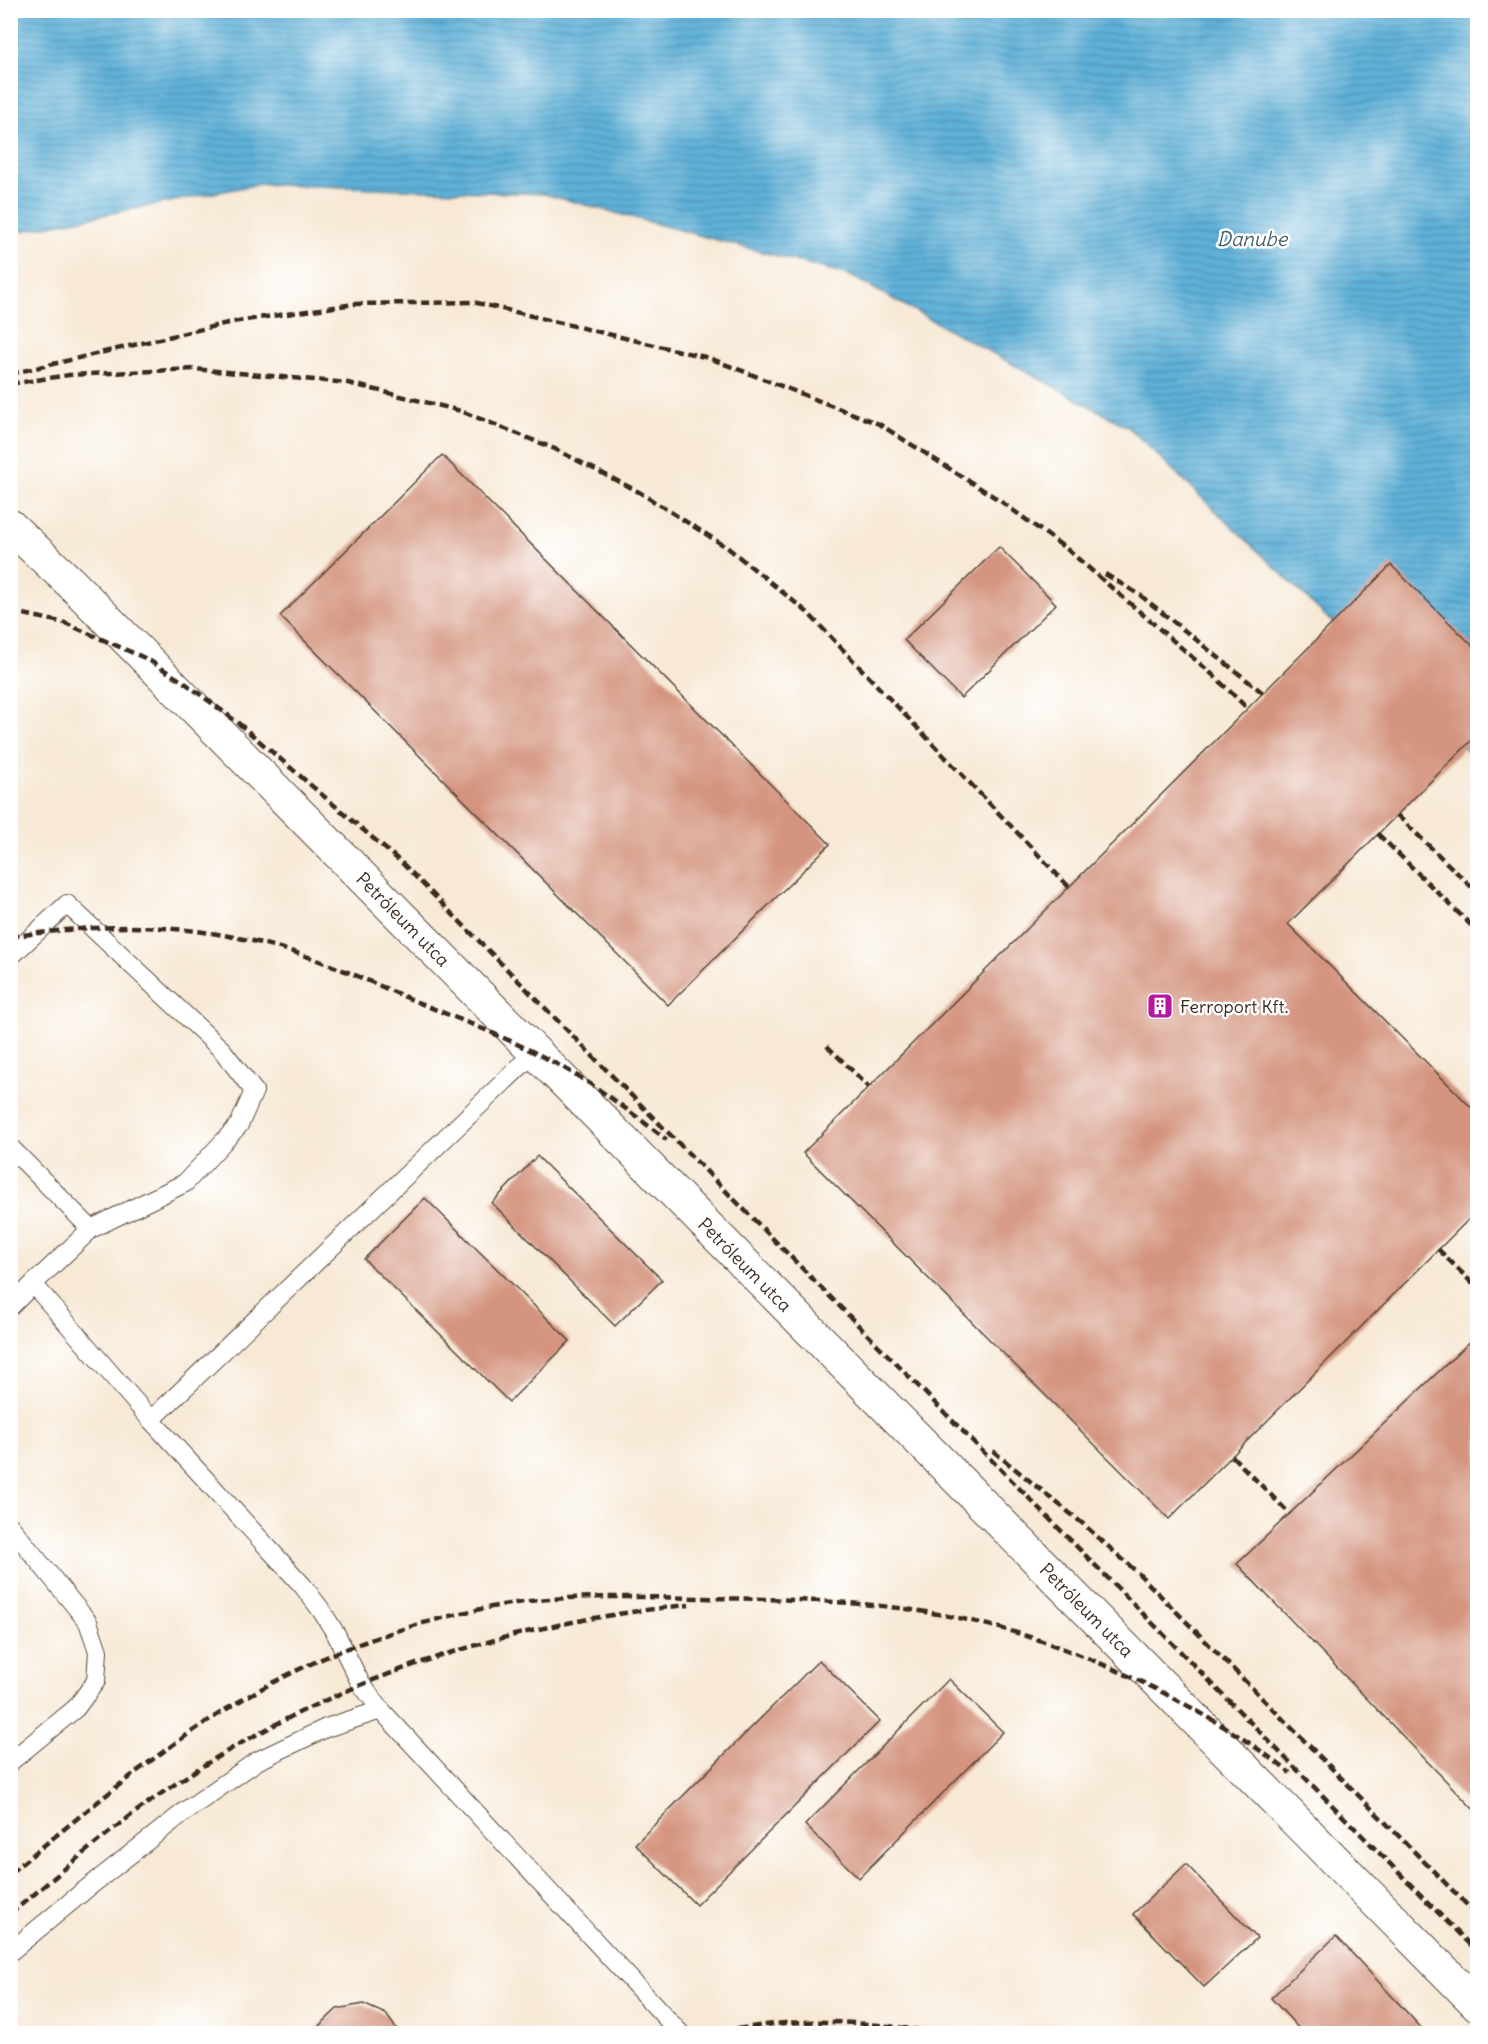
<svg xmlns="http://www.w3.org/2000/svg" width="1488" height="2044" viewBox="0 0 1488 2044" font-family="Delius,sans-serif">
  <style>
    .water { fill: url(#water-rules); stroke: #4c6e7c; stroke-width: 1.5 }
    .building { fill: #d4947f }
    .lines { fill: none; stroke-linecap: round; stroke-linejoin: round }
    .lane-casing { stroke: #57473a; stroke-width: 20 }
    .street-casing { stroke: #57473a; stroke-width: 35 }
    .lane { stroke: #fff; stroke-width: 18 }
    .street { stroke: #fff; stroke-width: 33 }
    .rail { stroke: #3b2a1e; stroke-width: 4.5; stroke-dasharray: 9 4.5; stroke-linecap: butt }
    .labels { text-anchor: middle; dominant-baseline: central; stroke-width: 5; stroke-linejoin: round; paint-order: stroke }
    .street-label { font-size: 18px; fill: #3b2a1e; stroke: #fff }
    .poi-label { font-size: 18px; fill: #3b2a1e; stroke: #fff; text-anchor: start }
    .water-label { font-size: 20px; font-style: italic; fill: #496069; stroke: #fff }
  </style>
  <defs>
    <pattern id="water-rules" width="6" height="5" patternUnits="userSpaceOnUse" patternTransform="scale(1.5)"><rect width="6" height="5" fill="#5eb1d9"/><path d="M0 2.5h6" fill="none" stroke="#4f90af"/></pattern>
  </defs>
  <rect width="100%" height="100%" fill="#fff"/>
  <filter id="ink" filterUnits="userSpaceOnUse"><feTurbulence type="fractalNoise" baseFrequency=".0167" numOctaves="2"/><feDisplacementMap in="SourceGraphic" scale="12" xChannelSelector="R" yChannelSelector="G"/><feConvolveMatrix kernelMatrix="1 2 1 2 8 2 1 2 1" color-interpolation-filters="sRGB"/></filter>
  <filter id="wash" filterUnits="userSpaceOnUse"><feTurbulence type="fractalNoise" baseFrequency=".008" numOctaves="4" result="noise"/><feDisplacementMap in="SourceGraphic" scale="24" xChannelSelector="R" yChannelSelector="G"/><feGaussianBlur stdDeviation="1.35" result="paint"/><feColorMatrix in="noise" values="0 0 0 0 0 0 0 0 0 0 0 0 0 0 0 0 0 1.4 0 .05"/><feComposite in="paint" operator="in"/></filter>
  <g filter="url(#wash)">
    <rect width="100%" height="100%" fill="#f7e9d6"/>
    <polygon class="water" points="11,11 1477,11 1477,761 1128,427 849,275 544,194 260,184 11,233"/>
    <g id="blocks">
      <g class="building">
        <polygon points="442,455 830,844 668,1005 280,616"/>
        <polygon points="999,547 1056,604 961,698 904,640"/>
        <polygon points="1391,565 1478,651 1478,734 1288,924 1478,1114 1478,1210 1169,1519 803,1153"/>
        <polygon points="537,1156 662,1280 615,1326 492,1203"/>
        <polygon points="425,1198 570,1341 509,1402 364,1259"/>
        <polygon points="1478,1334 1478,1814 1237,1564"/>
        <polygon points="819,1660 880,1721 696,1905 635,1844"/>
        <polygon points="949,1679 1003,1732 859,1878 805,1825"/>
        <polygon points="1186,1864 1257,1938 1204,1987 1133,1914"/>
        <polygon points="1336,1936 1427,2034 1304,2034 1271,1998"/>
        <polygon points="363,2004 386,2014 400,2034 317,2034 319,2026 337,2009"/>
      </g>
    </g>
  </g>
  <g filter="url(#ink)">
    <use href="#blocks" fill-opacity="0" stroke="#57473a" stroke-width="1.5"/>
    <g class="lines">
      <defs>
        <g id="lane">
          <polyline points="10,957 67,904 222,1050 254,1091 239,1125 185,1183 91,1229 33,1284 151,1420"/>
          <polyline points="535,1052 151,1420 303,1586 321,1610 336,1634 361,1684 381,1710 681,2034"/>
          <polyline points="10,1147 91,1229"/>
          <polyline points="10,1307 33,1284"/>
          <polyline points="10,1526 88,1622 98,1651 96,1681 76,1708 10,1762"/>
          <polyline points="10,1952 85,1890 184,1812 257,1761 326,1728 381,1710"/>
        </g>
        <g id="street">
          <path id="s1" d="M10,526L72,584L1478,2005"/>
        </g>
      </defs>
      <use href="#lane" class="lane-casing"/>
      <use href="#street" class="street-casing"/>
      <use href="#lane" class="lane"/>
      <use href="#street" class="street"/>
      <g class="rail">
        <polyline points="10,374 232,322 354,304 473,302 709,358 879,424 999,500 1068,550 1213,675 1248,709"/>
        <polyline points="10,384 69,375 194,369 348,383 461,411 555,449 639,492 728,548 807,612 1069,887"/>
        <polyline points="1105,574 1140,595 1263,693"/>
        <polyline points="10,611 65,623 147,659 185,683 237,722 402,863 1478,1953"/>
        <polyline points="1397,815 1478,893"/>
        <polyline points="1378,834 1478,932"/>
        <path d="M10,937C108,922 195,922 290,951C333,964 375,984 417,1002C466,1022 516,1041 562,1067C600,1088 633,1114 667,1140"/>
        <polyline points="827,1046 869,1087"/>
        <polyline points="1438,1249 1478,1289"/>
        <polyline points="993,1451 1082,1523 1138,1573 1478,1916"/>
        <polyline points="1232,1456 1290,1514"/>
        <path d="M10,1873C103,1798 193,1719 302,1668C373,1634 472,1605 551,1599C600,1596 649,1597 698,1598C787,1599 876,1600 963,1619C1069,1641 1206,1705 1290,1773"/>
        <path d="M10,1914C57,1876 103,1835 152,1800C310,1687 496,1624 689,1605"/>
        <path d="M711,2034C735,2029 760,2025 785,2023C839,2019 894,2026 948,2034"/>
      </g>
    </g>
  </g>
  <defs>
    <symbol id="building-square" viewBox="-11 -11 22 22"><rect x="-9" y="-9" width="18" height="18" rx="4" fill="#b5179e" stroke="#fff"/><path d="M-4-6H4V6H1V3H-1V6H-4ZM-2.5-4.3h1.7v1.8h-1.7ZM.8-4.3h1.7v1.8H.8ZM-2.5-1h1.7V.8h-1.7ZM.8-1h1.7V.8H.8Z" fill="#fff"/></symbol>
  </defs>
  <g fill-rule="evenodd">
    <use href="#building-square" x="1145" y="991" width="30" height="30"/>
  </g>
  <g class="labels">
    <g class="street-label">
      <text stroke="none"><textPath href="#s1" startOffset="556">Petróleum utca</textPath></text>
      <text stroke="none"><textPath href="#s1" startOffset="1042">Petróleum utca</textPath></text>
      <text stroke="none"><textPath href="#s1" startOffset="1528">Petróleum utca</textPath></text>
    </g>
    <g class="poi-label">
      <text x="1180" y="1006">Ferroport Kft.</text>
    </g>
    <g class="water-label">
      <text x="1252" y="238">Danube</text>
    </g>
  </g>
  <rect width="1488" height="2044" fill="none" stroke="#fff" stroke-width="36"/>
</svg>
